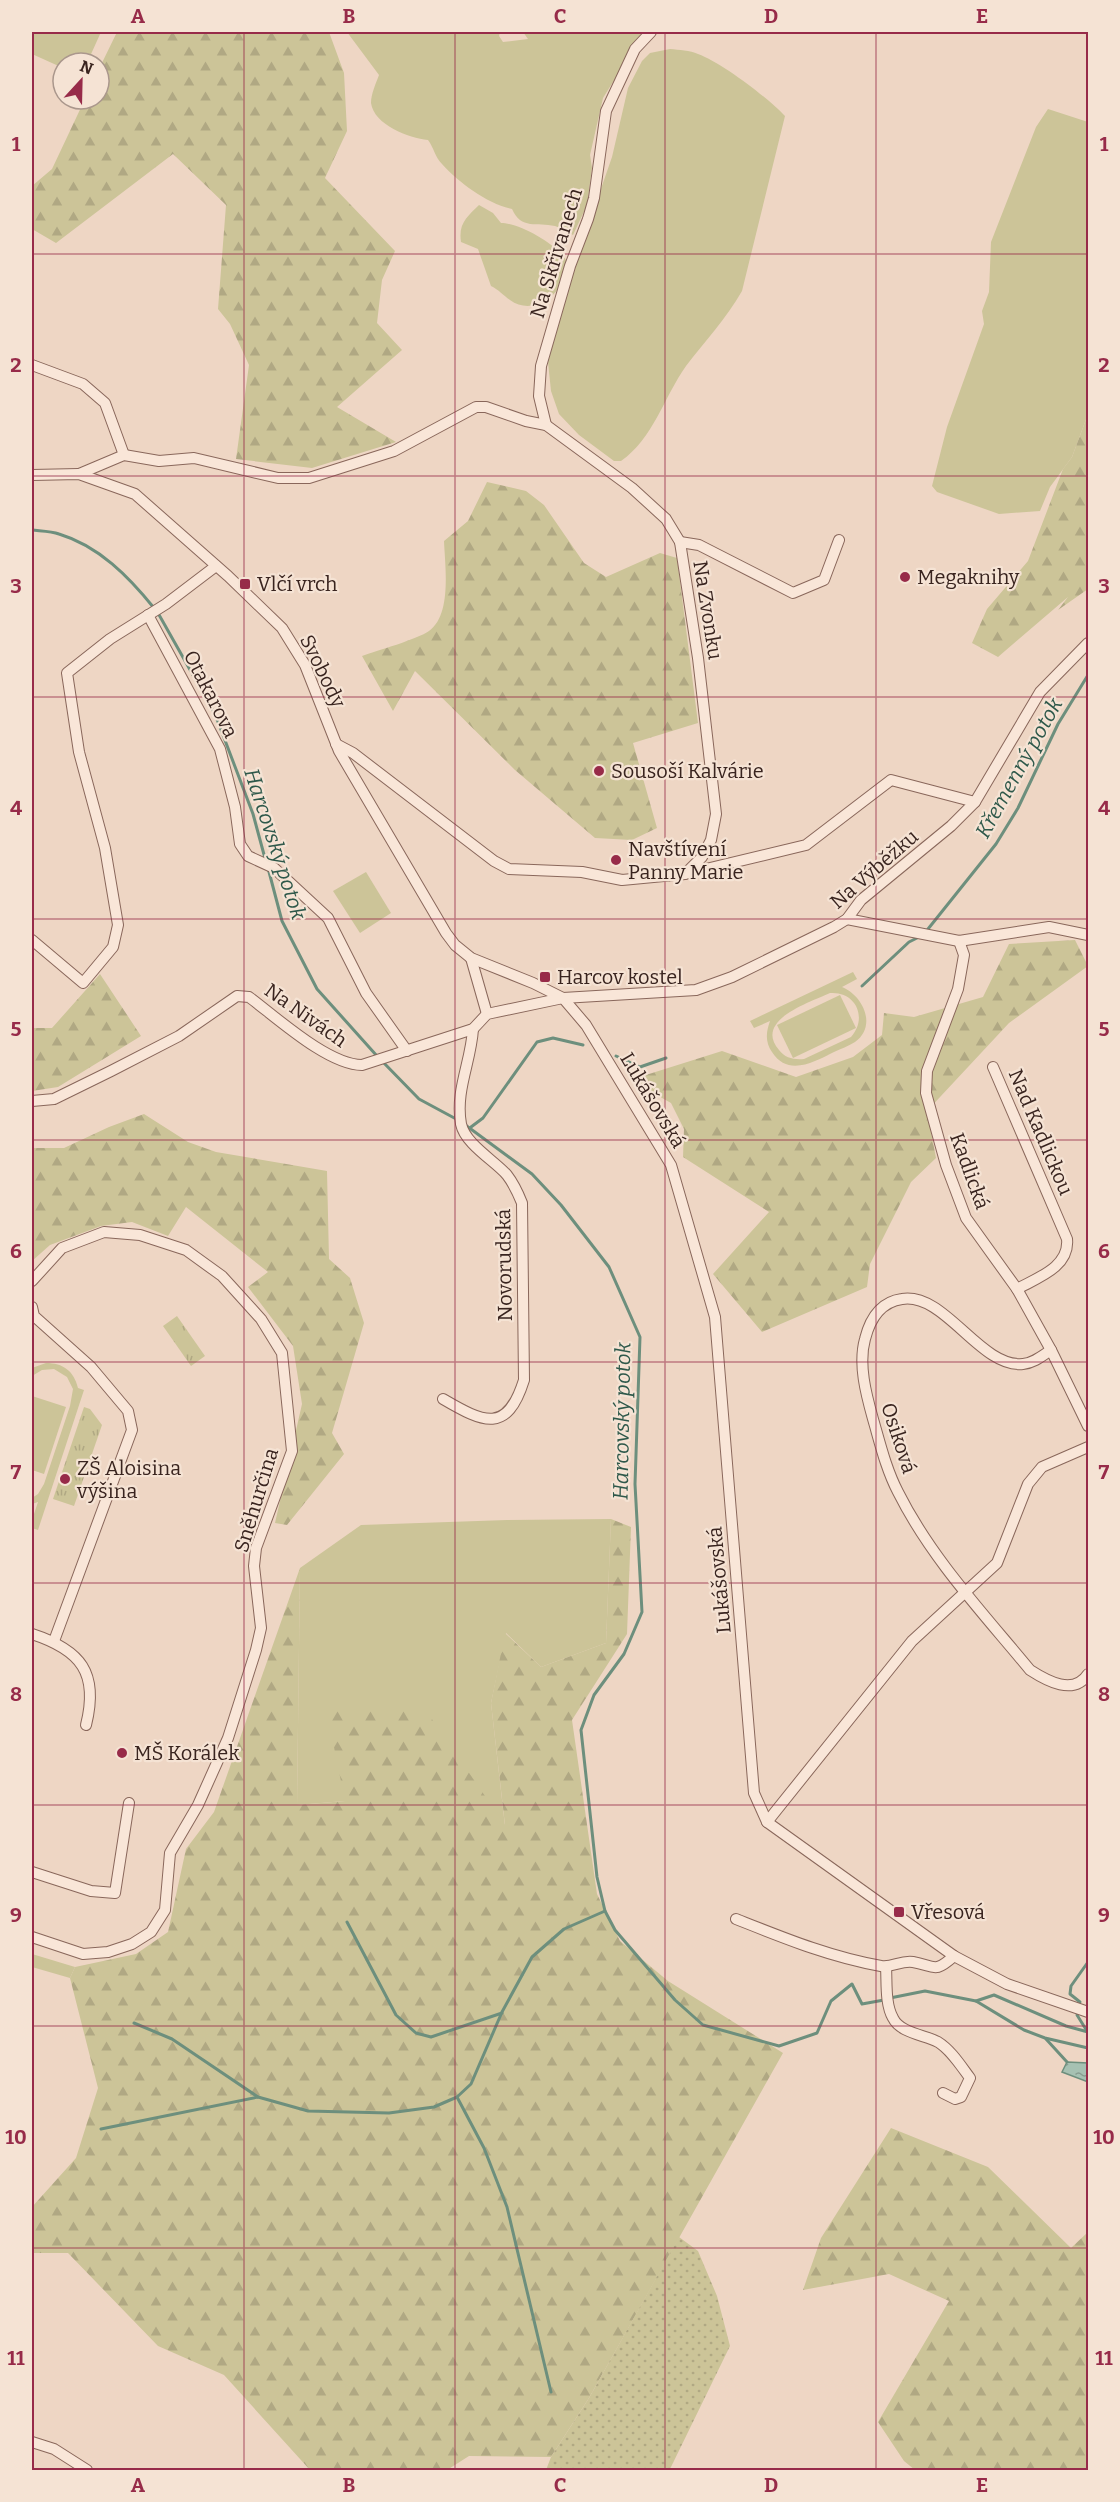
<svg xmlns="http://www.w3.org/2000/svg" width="1120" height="2502" viewBox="0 0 1120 2502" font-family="Bitter,serif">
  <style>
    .grass { fill: #ccc498; fill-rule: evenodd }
    .forest { fill: url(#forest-firs) }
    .park { fill: url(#park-tufts) }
    .garden { fill: url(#garden-dots) }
    .water { fill: url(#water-ripples); stroke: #6d8f7d; stroke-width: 1.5 }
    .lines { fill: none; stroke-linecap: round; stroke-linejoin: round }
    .stream { stroke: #6d8f7d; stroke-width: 3 }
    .minor-casing { stroke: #89675b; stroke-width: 12 }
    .minor { stroke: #f9e6d8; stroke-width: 10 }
    .grid { fill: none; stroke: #972b49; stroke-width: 1.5; stroke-opacity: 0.55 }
    .poi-dot { fill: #972b49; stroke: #f5e3d4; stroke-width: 2 }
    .labels { text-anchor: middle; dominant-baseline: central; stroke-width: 4.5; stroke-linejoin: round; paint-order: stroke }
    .street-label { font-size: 20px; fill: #39241f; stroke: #f5e3d4 }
    .poi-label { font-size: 20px; fill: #39241f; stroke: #f5e3d4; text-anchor: start }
    .water-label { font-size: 21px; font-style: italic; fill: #2e584a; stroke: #f5e3d4 }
    .neatline { fill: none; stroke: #972b49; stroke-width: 2 }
    .grid-label { font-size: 20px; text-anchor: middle; font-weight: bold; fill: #972b49 }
  </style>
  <defs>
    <pattern id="forest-firs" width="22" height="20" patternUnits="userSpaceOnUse" patternTransform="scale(1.5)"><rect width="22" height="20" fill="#ccc498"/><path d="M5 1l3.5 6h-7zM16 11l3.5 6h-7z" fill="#b0a883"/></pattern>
    <pattern id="park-tufts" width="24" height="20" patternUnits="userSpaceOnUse" patternTransform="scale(1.5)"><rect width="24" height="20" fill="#ccc498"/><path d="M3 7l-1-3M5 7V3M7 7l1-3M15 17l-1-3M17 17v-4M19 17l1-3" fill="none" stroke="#b0a883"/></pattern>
    <pattern id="garden-dots" width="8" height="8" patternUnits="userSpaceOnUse" patternTransform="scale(1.5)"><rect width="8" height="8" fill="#ccc498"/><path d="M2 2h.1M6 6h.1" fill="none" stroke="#b0a883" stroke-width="1.8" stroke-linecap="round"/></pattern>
    <pattern id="water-ripples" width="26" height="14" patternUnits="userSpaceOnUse" patternTransform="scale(1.5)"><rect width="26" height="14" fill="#a6c1b2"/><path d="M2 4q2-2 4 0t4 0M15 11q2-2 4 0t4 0" fill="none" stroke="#889d90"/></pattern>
  </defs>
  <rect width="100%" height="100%" fill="#eed6c4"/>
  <g class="grass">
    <polygon points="32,32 101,32 87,63 63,63 63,68 32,54"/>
    <path d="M347,32H500L499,36L503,42L528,39L523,32H644L603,98L590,155L592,168L587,205L573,235C567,232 561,228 555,226C537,222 521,230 512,209C488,204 459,183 442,164C435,157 434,148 428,140C409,138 374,125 371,103C371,94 376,83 379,75Z"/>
    <path d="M670,49C679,50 690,50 698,54C722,63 767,97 785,116L742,291C726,319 705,341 686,366C664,397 653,439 621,461H614L579,435L559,414L551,391L548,362L577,258L612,157L628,88L642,61L650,53Z"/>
    <polygon points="1048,109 1088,122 1088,414 1072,457 1050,487 1040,511 999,514 937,492 932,486 947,427 984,324 982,311 989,292 991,242 1036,127"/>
    <path d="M479,205L493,213L501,223C520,223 561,246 568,264C565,271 563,280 559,287C550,303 527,313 510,300C503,295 499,290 491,286L478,249L461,242C458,223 468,216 479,205Z"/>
    <polygon points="366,872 391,913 360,933 333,891"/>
    <path d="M853,972L857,979L842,987C862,995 878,1025 855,1042C849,1046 840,1049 834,1052C814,1062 788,1077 772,1052C765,1042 766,1032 770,1021L754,1028L750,1021ZM830,993C856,991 868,1018 851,1037L804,1059C794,1060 785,1058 779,1050C753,1020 811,1002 830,993Z"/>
    <polygon points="840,995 856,1028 793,1058 777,1025"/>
    <path d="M46,1363C63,1363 74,1371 78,1388L84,1390L38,1530L32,1528V1520L38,1502L32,1504V1498L38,1494L44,1484L70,1406L73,1389L67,1377L54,1369L42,1370L32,1376V1368Z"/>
    <polygon points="32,1396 66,1407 44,1474 32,1470"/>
    <polygon points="611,1519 606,1643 541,1667 506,1633 491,1703 505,1826 345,1801 297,1805 300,1568 361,1525 507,1520"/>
    <polygon points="32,1954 75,1967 70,1978 32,1967"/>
  </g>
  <g class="forest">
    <polygon points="117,32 329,32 344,73 347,131 325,178 395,251 382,280 377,323 402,350 337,407 396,442 312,468 236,459 249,365 230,324 218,309 226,205 173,154 56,243 32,229 32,186 52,169 85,99 99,99 99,69"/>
    <polygon points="1088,414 1088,589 1058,610 1068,597 998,657 972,643 987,609 1028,561 1063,469 1072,457"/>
    <path d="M487,482L526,491L544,505L584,563L606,577L660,553L677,558L698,723L633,743L657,828L632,840L595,838L515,770L415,671L393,711L362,656C376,651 418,639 429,631C452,615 445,566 444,541L468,521Z"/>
    <polygon points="1075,940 1088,966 1009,1023 927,1111 936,1158 911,1182 870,1264 867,1287 762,1332 713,1274 769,1212 683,1157 684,1129 671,1103 630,1080 722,1051 796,1077 853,1057 882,1035 884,1013 914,1017 983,997 1009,944"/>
    <polygon points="100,974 141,1036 58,1087 32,1091 32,1028 52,1028"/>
    <polygon points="144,1114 188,1142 216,1152 327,1171 329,1259 350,1278 364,1323 332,1433 344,1454 287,1525 275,1523 302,1404 293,1346 248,1287 268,1272 186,1207 168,1236 132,1222 101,1226 50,1245 32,1261 32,1148 64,1148 109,1127"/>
    <polygon points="611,1519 631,1527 627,1634 572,1720 597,1894 620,1941 668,1981 783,2053 589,2398 551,2457 469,2456 447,2470 310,2470 224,2375 158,2346 68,2253 32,2253 32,2207 76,2158 98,2088 70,1978 75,1967 136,1954 168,1932 186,1849 214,1812 300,1568 297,1805 345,1801 326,1708 427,1712 505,1825 491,1703 505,1633 541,1667 606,1643"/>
    <polygon points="891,2128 988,2167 1071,2248 1088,2232 1088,2470 915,2470 904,2461 878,2422 949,2301 889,2274 803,2290 821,2238"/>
  </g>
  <g class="park">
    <polygon points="177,1316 205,1356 191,1366 163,1326"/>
    <polygon points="84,1407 90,1409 102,1425 74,1506 53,1499"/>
  </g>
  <polygon class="garden" points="679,2237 698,2251 717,2296 730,2346 671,2467 669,2470 546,2470 551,2457 589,2398"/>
  <polygon class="water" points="1067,2062 1088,2063 1088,2082 1062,2072"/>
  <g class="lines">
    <g class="stream">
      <path d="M32,530C40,531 51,531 59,534C99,546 129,577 154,608"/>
      <polyline points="158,613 215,714 253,814 266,862"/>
      <polyline points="268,868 282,921 317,989 377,1056"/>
      <polyline points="928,929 996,844 1018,808 1058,724 1088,675"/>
      <polyline points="862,986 909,942 919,937"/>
      <polyline points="616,1056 640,1067 666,1058"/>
      <polyline points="382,1061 419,1099 458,1120"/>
      <polyline points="464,1124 532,1174 561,1205 609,1267 640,1337 635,1484 642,1612 624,1654 594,1695 581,1730 597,1877 605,1911 615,1930 675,2000 703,2025 779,2046 817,2033 831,2001 852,1984 862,2004 884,2000"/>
      <polyline points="471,1127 483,1118 537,1042 553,1038 583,1045"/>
      <polyline points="347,1922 396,2015 416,2033 431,2037 502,2013"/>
      <polyline points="890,1998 925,1991 976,2001 994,1995 1066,2026 1088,2032"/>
      <polyline points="976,2001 1024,2030 1045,2038 1088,2048"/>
      <polyline points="1080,2002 1070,1994 1071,1986 1088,1962"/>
      <polyline points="1077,2015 1087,2031"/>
      <polyline points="134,2023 172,2039 258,2097"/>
      <polyline points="1046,2039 1067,2062"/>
      <polyline points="457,2097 484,2148 507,2207 551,2392"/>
      <polyline points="101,2129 258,2097 308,2111 389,2113 434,2107 457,2097 471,2084 502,2012 532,1957 564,1929 605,1911"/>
    </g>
    <defs>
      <g id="minor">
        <polyline points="32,365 83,384 105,403 124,455"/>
        <polyline points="546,425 539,396 541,366 570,266 588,219 594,198 606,111 635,49 651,32"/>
        <polyline points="79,474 124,455 159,461 194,458 278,478 309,478 394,451 476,407 486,407 526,421 546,425 632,488 666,519 680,542 698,658 716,814 711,840 702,857 685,874"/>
        <polyline points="32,475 79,474 135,494 228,576 282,628 305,665 339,751 446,933 455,945 471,958 533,983 563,998 586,1025 671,1165 715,1317 754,1793 767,1822 954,1956 1007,1984 1088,2012"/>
        <polyline points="680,542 699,545 793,593 824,580 839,540"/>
        <polyline points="148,615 220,749 235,807 240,844 248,856 274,868 328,918 366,993 407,1051"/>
        <polyline points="336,744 353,753 494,861 509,869 582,872 622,880 685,874 806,845 891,780 975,802"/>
        <polyline points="847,919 959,941 1049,927 1088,935"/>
        <polyline points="32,940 83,983 113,947 118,925 105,848 79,752 67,673 110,639 166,604 216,566"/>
        <polyline points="959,941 964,955 958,989 927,1071 926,1093 946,1165 966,1218 1017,1289 1051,1350 1088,1426"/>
        <polyline points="471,958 487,1014"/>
        <path d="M993,1067L1067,1239C1070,1267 1037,1278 1017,1289"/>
        <path d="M32,1101L54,1099L111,1071L179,1036L237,996L249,997C276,1017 328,1065 362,1065L473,1029L487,1014L563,998L696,990L732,977L834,927L847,919L861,900L951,826L975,802L1040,692L1088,643"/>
        <polyline points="32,1281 62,1248 104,1232 140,1235 186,1250 222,1276 261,1319 282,1353 292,1451 256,1548 254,1566 261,1628 256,1650 228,1738 198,1805 170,1853 165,1910 151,1932 132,1944 108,1952 83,1954 32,1937"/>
        <polyline points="32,1307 34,1316 91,1367 128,1411 132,1430 54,1641"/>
        <path d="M1051,1350C1042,1356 1034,1363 1023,1364C980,1368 945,1292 902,1299C880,1302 870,1319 865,1339C858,1364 866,1394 873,1419C880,1443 886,1469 898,1492C931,1558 983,1613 1030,1670C1047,1681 1074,1696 1088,1674"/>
        <path d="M443,1399C484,1423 507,1434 524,1380L522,1203C518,1193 514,1184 507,1175C495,1161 465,1144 461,1124C455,1091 471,1062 473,1029"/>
        <path d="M32,1634C81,1650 99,1673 86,1725"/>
        <polyline points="767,1822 912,1641 997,1563 1028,1484 1042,1467 1088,1447"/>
        <polyline points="32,1872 91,1891 115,1893 129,1803"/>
        <path d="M736,1919C784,1938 830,1957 881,1966C892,1968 901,1960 913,1962C935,1966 934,1974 954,1956"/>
        <path d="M886,1967C887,1983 885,2004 893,2018C900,2033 925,2035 938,2042C951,2050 961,2066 970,2078L961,2097L955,2099L943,2093"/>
        <polyline points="32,2442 54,2449 87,2470"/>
      </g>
    </defs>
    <use href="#minor" class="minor-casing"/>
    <use href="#minor" class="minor"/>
  </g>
  <path class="grid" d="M244,32V2470M455,32V2470M665,32V2470M876,32V2470M32,254H1088M32,476H1088M32,697H1088M32,919H1088M32,1140H1088M32,1362H1088M32,1583H1088M32,1805H1088M32,2026H1088M32,2248H1088"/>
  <g class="poi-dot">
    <circle cx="905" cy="577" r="6"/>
    <rect x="239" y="578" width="12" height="12" rx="3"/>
    <circle cx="599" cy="771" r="6"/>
    <circle cx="616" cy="860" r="6"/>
    <rect x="539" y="971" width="12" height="12" rx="3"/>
    <circle cx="65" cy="1479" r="6"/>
    <circle cx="122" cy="1753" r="6"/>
    <rect x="893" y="1906" width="12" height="12" rx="3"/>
  </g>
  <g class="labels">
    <g class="street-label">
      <text transform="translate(556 253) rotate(-73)">Na Skřivanech</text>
      <text transform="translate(708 610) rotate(81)">Na Zvonku</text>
      <text transform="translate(323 671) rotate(64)">Svobody</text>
      <text transform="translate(211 694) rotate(63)">Otakarova</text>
      <text transform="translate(874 869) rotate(-41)">Na Výběžku</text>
      <text transform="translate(306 1015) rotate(35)">Na Nivách</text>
      <text transform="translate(653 1100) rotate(59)">Lukášovská</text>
      <text transform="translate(1041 1132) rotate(67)">Nad Kadlickou</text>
      <text transform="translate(970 1171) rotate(70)">Kadlická</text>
      <text transform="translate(504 1265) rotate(-91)">Novorudská</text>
      <text transform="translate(899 1438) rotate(72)">Osiková</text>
      <text transform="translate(256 1500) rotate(-73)">Sněhurčina</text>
      <text transform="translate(719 1580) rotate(-95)">Lukášovská</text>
    </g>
    <g class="poi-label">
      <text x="917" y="577">Megaknihy</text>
      <text x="257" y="584">Vlčí vrch</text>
      <text x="611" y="771">Sousoší Kalvárie</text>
      <text x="628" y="849">Navštívení<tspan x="628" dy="23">Panny Marie</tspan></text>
      <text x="557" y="977">Harcov kostel</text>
      <text x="77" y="1468">ZŠ Aloisina<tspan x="77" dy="23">výšina</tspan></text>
      <text x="134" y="1753">MŠ Korálek</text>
      <text x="911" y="1912">Vřesová</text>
    </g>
    <g class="water-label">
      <text transform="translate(1019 768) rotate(-61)">Křemenný potok</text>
      <text transform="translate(275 844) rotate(72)">Harcovský potok</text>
      <text transform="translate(622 1421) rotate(-89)">Harcovský potok</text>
    </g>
  </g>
  <rect width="1120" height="2502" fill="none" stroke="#f5e3d4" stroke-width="66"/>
  <g transform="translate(81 81) rotate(22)"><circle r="28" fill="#f5e3d4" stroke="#aa978c" stroke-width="1.5"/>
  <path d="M0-4.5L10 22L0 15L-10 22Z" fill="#972b49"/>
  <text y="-9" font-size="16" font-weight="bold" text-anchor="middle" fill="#39241f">N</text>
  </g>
  <rect x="33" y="33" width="1054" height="2436" class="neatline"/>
  <g class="grid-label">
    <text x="138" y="23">A</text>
    <text x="349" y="23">B</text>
    <text x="560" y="23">C</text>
    <text x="771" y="23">D</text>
    <text x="982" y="23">E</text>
    <text x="16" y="151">1</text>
    <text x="1104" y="151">1</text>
    <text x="16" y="372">2</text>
    <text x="1104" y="372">2</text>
    <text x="16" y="593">3</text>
    <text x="1104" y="593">3</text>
    <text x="16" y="815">4</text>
    <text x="1104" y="815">4</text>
    <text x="16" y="1036">5</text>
    <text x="1104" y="1036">5</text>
    <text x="16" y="1258">6</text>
    <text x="1104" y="1258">6</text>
    <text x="16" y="1479">7</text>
    <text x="1104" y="1479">7</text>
    <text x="16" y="1701">8</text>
    <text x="1104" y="1701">8</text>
    <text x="16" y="1922">9</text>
    <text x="1104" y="1922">9</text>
    <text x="16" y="2144">10</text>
    <text x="1104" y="2144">10</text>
    <text x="16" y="2365">11</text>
    <text x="1104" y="2365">11</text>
    <text x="138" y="2492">A</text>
    <text x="349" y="2492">B</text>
    <text x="560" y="2492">C</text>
    <text x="771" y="2492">D</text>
    <text x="982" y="2492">E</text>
  </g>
</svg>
